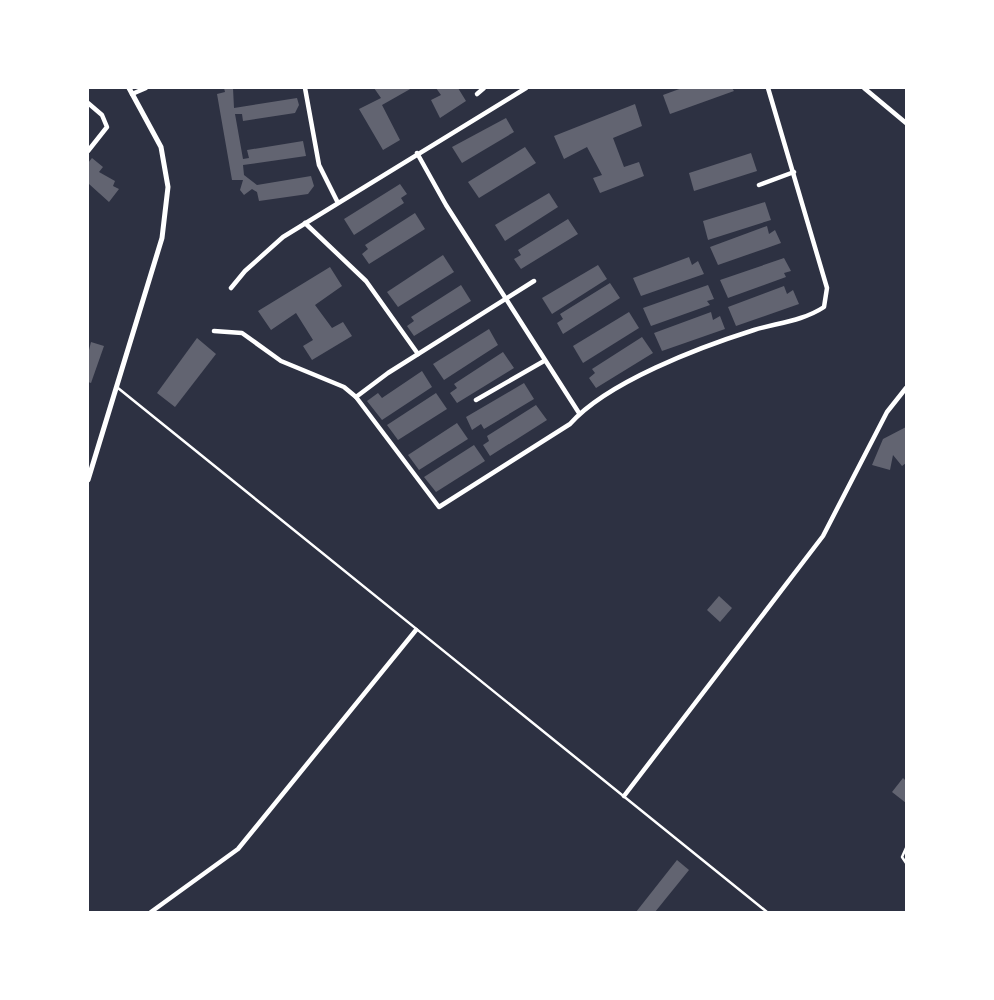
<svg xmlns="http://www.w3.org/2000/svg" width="994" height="1000" viewBox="0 0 994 1000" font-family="'Fira Sans Condensed',sans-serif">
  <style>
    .building { fill: #626471 }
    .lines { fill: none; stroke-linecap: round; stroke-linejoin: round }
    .service { stroke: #fff; stroke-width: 2.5 }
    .minor { stroke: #fff; stroke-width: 4.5 }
    .tertiary { stroke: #fff; stroke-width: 5 }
  </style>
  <rect width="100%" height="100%" fill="#2d3142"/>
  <g class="building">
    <polygon points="224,88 233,88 234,108 297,98 299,105 295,113 243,121 242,114 235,114 243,159 249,158 247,150 303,141 306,156 243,165 244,175 257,185 311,176 314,186 308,194 259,201 257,192 252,189 244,195 240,190 243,180 232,180 217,94 225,92"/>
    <polygon points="374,88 412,88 382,105 400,140 383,150 359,109 381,98"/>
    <polygon points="436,88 458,88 466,101 440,118 431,100 441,95"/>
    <polygon points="682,88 732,88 734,91 670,114 663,95"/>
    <polygon points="635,104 642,126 613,138 624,167 639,162 644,176 600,193 593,178 602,175 587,147 564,159 554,136"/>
    <polygon points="506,118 514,132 462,163 452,147"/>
    <polygon points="525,147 536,163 479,198 468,182"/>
    <polygon points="751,153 757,171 694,191 689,173"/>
    <polygon points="92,158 103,167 99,172 115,181 113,186 119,189 109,202 89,184 88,186 88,163"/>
    <polygon points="400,184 407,194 401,198 404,203 354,235 344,219"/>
    <polygon points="549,193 558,207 505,241 495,225"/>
    <polygon points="765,202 771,220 708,240 703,221"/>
    <polygon points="415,213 425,229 369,264 362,254 368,249 365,245"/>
    <polygon points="568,219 578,234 521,269 514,259 521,255 518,250"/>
    <polygon points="767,226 769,234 775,230 781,243 718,265 710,247"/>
    <polygon points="443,255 454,272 398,307 387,292"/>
    <polygon points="689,257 692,265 698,261 704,274 641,296 633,278"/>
    <polygon points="784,258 791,271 784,273 786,277 728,298 720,280"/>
    <polygon points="598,265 607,279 552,314 542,298"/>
    <polygon points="330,267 342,286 315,305 332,328 343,322 352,336 312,360 303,346 313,340 296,313 271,330 258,311"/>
    <polygon points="610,283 620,298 563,334 557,323 563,319 560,314"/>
    <polygon points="461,285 471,301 414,336 407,326 414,321 411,317"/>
    <polygon points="708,285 714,299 707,301 710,305 651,326 643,308"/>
    <polygon points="784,286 787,294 793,290 799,304 736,326 728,307"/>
    <polygon points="629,312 639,328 583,363 573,346"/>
    <polygon points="711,312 713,320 720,316 725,329 662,351 654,333"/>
    <polygon points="489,329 498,345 444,380 433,364"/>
    <polygon points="642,337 653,353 596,388 589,378 595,373 592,369"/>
    <polygon points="197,338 216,354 175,407 157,393"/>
    <polygon points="91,342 104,346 91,383 88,382 88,354"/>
    <polygon points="503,352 514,368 457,403 450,393 457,388 454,384"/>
    <polygon points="422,371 432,387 382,420 367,401 378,393 382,398"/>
    <polygon points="524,383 534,399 484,429 481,424 472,430 466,417"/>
    <polygon points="436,393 447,409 398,440 387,425"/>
    <polygon points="536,405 547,420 490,456 483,445 489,441 487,436"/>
    <polygon points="457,423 468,439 419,470 408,455"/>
    <polygon points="906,427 906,463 902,466 893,455 890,470 872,465 883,439"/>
    <polygon points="474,445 485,461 436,492 424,477"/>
    <polygon points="719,596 732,608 720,622 707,610"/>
    <polygon points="903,778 906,781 906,803 892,792"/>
    <polygon points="677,860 689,870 655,912 636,912"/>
  </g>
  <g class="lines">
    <g class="service">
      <polyline points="118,388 767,912"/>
      <polyline points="906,848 902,857 906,863"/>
    </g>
    <g class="minor">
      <polyline points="305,88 319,165 337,201"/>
      <polyline points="864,88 906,123"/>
      <polyline points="132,94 146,88"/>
      <polyline points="477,94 484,88"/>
      <polyline points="88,103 102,115 107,127 88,151"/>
      <polyline points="417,153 446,205 579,413"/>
      <polyline points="759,185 794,172"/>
      <polyline points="305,223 366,281 418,354"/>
      <polyline points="231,288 245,271 283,237 526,88"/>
      <path d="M214,331L242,333L281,361L344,387L356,397L439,507L570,424C607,382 700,347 754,330C777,323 803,321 824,307L827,288L768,88"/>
      <polyline points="356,397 388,373 534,281"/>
      <polyline points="476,400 544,361"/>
      <polyline points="624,796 823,536 887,412 906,388"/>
      <polyline points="151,912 238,849 416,630"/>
    </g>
    <polyline class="tertiary" points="88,480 162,238 168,187 161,147 129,88"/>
  </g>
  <rect width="994" height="1000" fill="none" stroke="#ffffff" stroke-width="178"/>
</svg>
